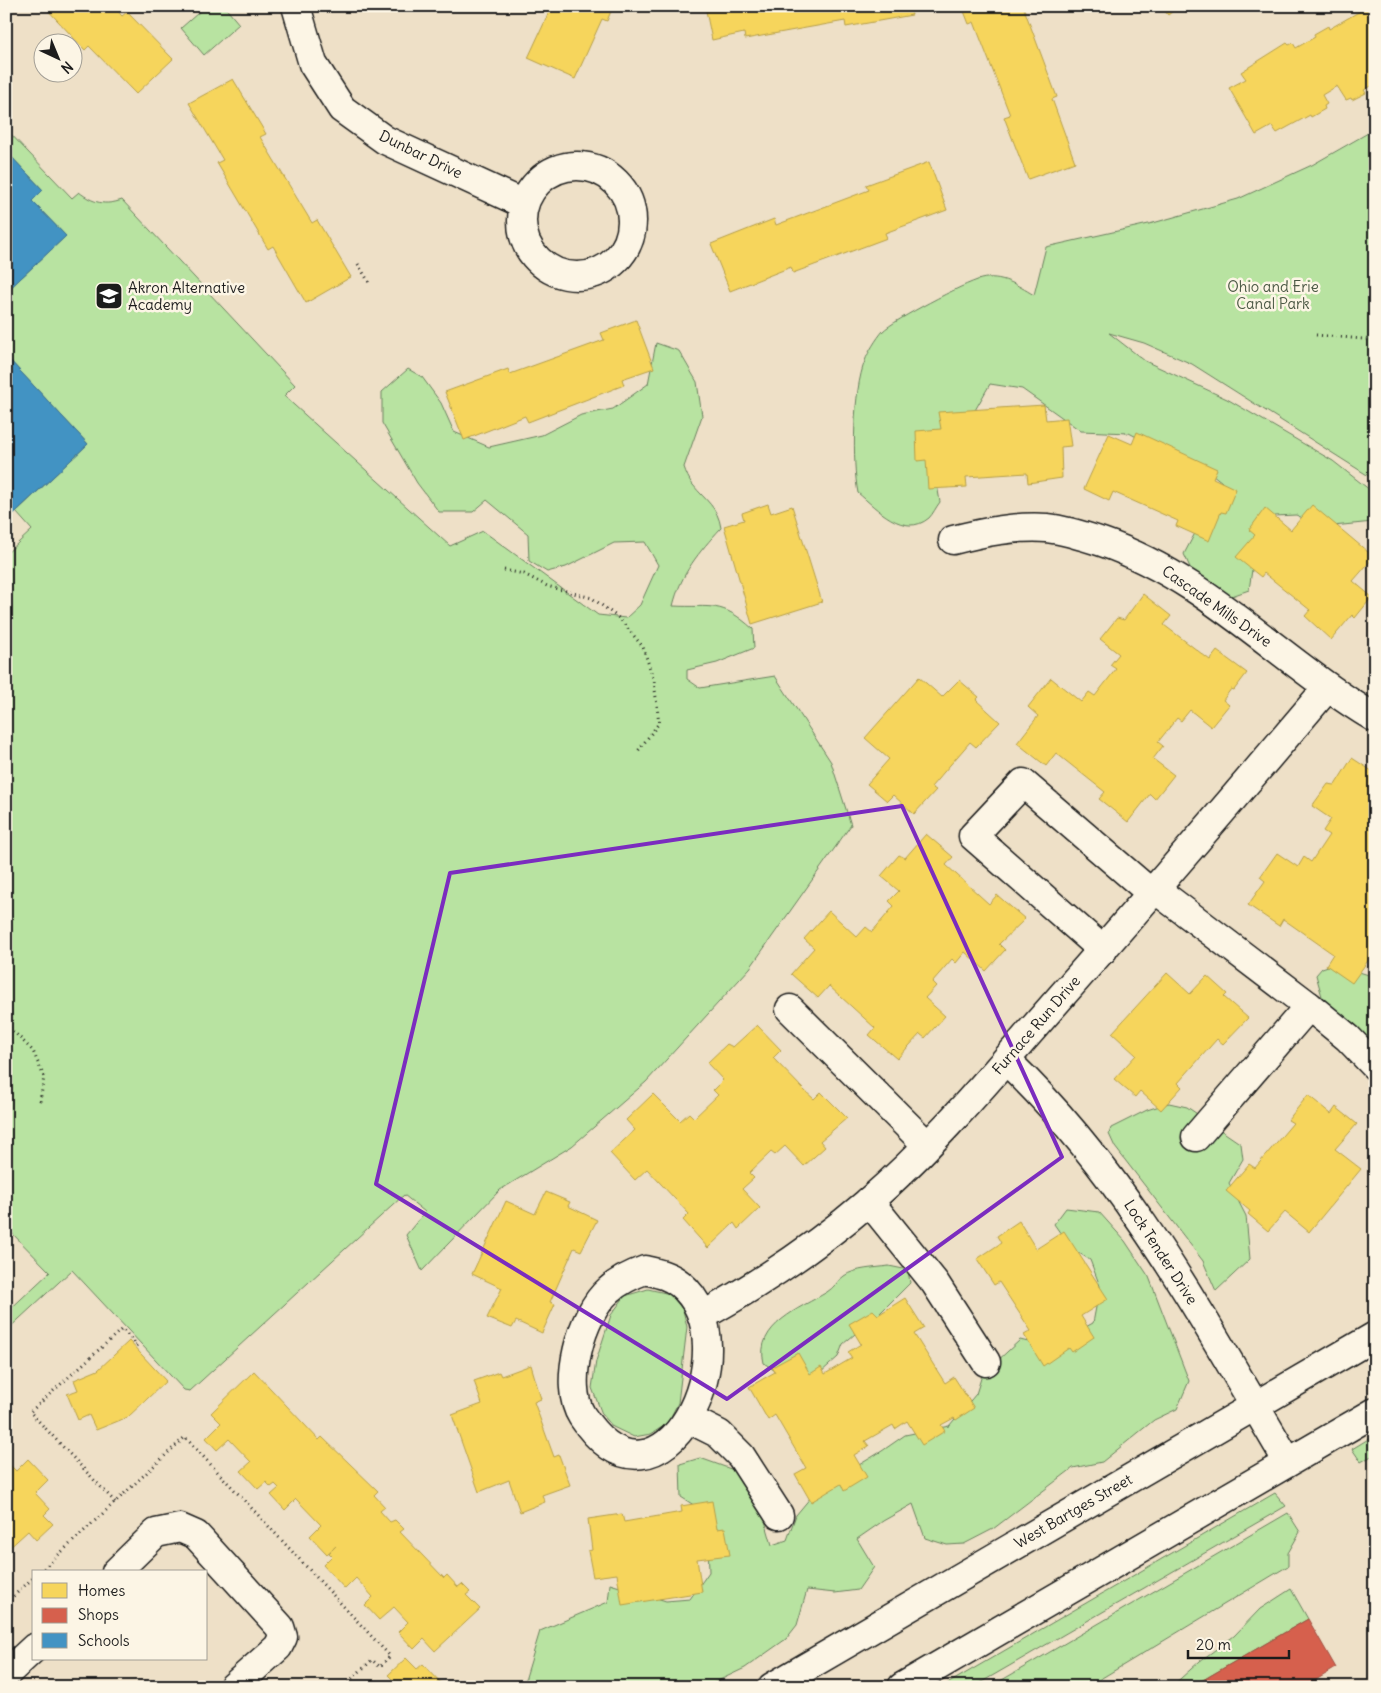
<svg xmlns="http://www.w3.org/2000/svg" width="1381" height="1693" viewBox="0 0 1381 1693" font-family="Delius,sans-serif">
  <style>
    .green { fill: #b8e3a1; stroke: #6a805e }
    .homes { fill: #f6d55c; stroke: #b59e49 }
    .shops { fill: #d6604d; stroke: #9e4c3e }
    .schools { fill: #4393c3; stroke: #376f91 }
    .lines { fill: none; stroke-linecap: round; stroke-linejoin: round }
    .minor-casing { stroke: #1c1c1c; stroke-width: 31 }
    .major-casing { stroke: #1c1c1c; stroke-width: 31 }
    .path { stroke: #1c1c1c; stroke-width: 3; stroke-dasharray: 1 4; stroke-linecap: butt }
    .minor { stroke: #fcf5e5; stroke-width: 28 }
    .major { stroke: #fcf5e5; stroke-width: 28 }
    .marked { fill: none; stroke: #7b2cbf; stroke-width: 4; stroke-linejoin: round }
    .labels { text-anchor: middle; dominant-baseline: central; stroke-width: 5; stroke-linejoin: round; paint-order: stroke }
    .street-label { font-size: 15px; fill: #1c1c1c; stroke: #fcf5e5 }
    .park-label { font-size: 15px; fill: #4b5844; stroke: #fcf5e5 }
    .poi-label { font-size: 15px; fill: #1c1c1c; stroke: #fcf5e5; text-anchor: start }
  </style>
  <rect width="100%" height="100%" fill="#eee0c7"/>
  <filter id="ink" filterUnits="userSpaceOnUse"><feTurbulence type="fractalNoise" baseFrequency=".02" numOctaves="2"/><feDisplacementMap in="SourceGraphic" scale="10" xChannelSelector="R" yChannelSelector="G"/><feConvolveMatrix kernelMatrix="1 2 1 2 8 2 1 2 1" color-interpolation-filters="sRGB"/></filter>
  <g filter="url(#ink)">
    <g class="green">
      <polygon points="206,6 224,6 239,24 204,55 181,28"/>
      <path d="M6,129L72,198L79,192C93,203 105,206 122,200L295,385L284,396L450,546L483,531L598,615L626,618L640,605L658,565L645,542L614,543L566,567L547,572L529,561L528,534L487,500L473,512H439L417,483L382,423V392L408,369L422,377L441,403L454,432L489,447L542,435L581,415L613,409L648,384L656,343L679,351L697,382L702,416L684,467C686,473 689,480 693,485C705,500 718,507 721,528C699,552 681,573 673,606C712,608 721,600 753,629L754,648L717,663L687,670V679L700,688L775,676L831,762L851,825L750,968L646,1082L572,1146L500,1190L422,1271L406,1235L425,1212L404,1195L190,1391L184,1390L72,1270L6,1331V1313L50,1272L6,1227V554L32,530L16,512L88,444L6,356V292L66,236L32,201L43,190L6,151Z"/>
      <path d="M1375,129V480L1192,364L1144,343L1109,333L1145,361L1227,399L1333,461L1375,494V520L1373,522L1323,527L1296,515L1275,516L1253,563L1249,590L1226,598L1192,572L1184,554L1222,482L1203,467L1161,450L1129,433L1081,431L1022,389L990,384L966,426L930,443L940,502C936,507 933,514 929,518C904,539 876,508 858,493C852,462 853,390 865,361C868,352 877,338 883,331C894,320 964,283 981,279C1001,274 1017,285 1034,295L1046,247L1153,223L1238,199L1312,165Z"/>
      <polygon points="1340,962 1356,971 1375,977 1375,1048 1356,1025 1323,1000 1316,975 1322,968"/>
      <polygon points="1169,1103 1187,1107 1241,1144 1243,1159 1229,1183 1246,1216 1250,1259 1216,1291 1203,1261 1115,1147 1109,1134 1111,1128 1147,1110"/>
      <polygon points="1066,1208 1099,1212 1125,1241 1149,1277 1189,1381 1177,1409 1154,1420 1102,1462 1073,1468 993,1529 964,1544 947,1545 925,1538 913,1504 883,1521 857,1539 874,1567 858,1590 835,1593 807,1590 797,1625 786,1639 745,1668 705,1687 523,1687 540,1631 608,1602 610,1584 666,1601 690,1599 709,1572 708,1541 700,1509 681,1497 680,1464 700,1458 742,1473 761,1507 772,1545 787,1540 796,1515 816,1491 882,1451 905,1435 949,1426 976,1394 982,1375 1020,1340 1049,1347 1093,1323 1100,1286 1090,1260 1070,1247 1054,1224"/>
      <path d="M889,1266L908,1270L910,1283L878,1315L843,1344L838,1357L811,1381L778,1373L764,1363C754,1325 801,1308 827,1292C834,1288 838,1280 844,1276C855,1268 876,1268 889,1266Z"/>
      <polygon points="648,1289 670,1294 683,1310 687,1327 678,1403 667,1424 651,1434 634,1437 613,1427 602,1414 592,1388 596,1361 611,1315 625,1296"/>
      <polygon points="1375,1435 1375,1454 1361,1462 1352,1449"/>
      <polygon points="1275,1493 1286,1506 973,1687 942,1687"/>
      <polygon points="1288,1513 1300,1532 1288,1553 1288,1566 1087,1687 990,1687"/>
      <polygon points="1291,1589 1308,1619 1191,1687 1171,1687 1200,1661 1234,1636 1260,1609"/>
    </g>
    <g class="homes">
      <polygon points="44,6 113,6 122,16 127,12 173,59 136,94 89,46 85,50"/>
      <polygon points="552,6 613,6 607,21 602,19 575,79 528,58"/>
      <polygon points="705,6 910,6 912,15 846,27 845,21 745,39 744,33 712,40"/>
      <polygon points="962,6 1023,6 1057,97 1052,99 1075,162 1028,179 1004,117 1010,115 974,22 969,24"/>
      <polygon points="1161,6 1179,6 1168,15"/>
      <polygon points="1369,6 1375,6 1375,84 1364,90 1366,93 1352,100 1351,98 1346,100 1337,86 1322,95 1327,104 1324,106 1325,109 1311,117 1310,115 1277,133 1272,126 1256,135 1229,88 1246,79 1241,72 1287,43 1289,45 1293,43 1296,48 1315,37 1314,34 1328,26 1329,29"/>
      <polygon points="233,79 266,134 260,137 312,223 317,220 351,277 306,303 273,246 268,249 217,163 223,160 189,103"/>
      <polygon points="929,162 947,210 885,233 887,238 793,273 791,267 730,291 711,244 774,219 776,225 869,190 866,185"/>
      <polygon points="636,320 654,368 622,379 624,385 528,422 525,416 464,440 445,392 508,369 510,374 604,340 601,333"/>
      <polygon points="1044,405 1046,420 1067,418 1071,446 1061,447 1062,478 1028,483 1027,473 966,477 967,487 928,489 926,460 917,461 916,431 941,429 938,412"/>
      <polygon points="1137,432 1217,469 1213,478 1236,489 1226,513 1221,512 1209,541 1176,526 1178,521 1113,492 1109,501 1084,489 1109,434 1132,444"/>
      <polygon points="768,504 771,513 792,506 822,602 752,624 724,526 744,520 742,513"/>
      <polygon points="1312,505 1374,557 1353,581 1372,597 1355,618 1352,615 1331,640 1305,616 1310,610 1264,573 1261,577 1236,557 1255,535 1249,530 1265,508 1291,530"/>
      <polygon points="1143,594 1171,616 1164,625 1210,660 1217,651 1247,673 1234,690 1231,689 1223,700 1229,705 1211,727 1190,710 1181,721 1177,718 1158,742 1163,746 1153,759 1174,775 1155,799 1150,794 1128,822 1099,799 1105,792 1056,753 1046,766 1017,743 1038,716 1028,707 1051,678 1081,702 1089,692 1095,696 1116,669 1110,665 1119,654 1100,639 1117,618 1124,620"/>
      <polygon points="919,677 942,697 959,680 979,697 976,700 1000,722 976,747 970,742 931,787 936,790 914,814 893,795 887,801 867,784 889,759 865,738"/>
      <polygon points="1352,758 1375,773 1375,918 1372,923 1375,925 1375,957 1372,955 1352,983 1326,965 1333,954 1283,919 1279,926 1248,905 1265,881 1260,877 1277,853 1298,867 1304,857 1311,862 1329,835 1323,831 1331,819 1312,806 1328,784 1335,785"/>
      <polygon points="926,834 953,857 946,865 989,904 997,895 1025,919 999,944 1005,950 986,971 965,952 956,963 952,959 932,982 936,986 925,998 945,1016 925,1038 920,1034 897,1059 869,1035 875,1028 829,986 818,998 791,974 814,948 804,939 829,911 857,937 866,927 872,932 894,906 889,901 899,891 881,876 899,855 905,858"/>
      <polygon points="1167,973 1190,994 1207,976 1227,994 1224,997 1248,1018 1223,1044 1217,1039 1178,1083 1182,1087 1161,1110 1140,1091 1135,1097 1114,1079 1136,1055 1112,1033"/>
      <polygon points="757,1025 781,1050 773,1058 805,1091 814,1099 821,1092 847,1118 820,1141 825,1147 804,1166 785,1146 775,1155 771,1152 749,1173 754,1178 742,1189 760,1208 738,1229 734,1223 708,1248 683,1220 689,1214 647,1169 635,1180 610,1153 635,1130 626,1120 653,1094 680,1121 689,1113 694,1118 718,1095 713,1090 723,1080 707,1063 727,1044 733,1047"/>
      <polygon points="1308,1095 1331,1114 1336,1107 1357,1124 1335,1149 1361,1169 1309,1232 1285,1212 1268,1231 1248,1214 1250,1211 1226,1191 1249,1164 1255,1168 1293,1123 1288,1120"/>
      <polygon points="546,1192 570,1202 568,1206 597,1220 581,1251 574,1248 550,1302 555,1304 542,1333 516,1321 512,1328 487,1318 502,1288 472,1274 506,1201 535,1214"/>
      <polygon points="1019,1221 1036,1249 1064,1231 1108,1299 1081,1316 1094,1337 1072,1352 1069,1348 1043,1366 1024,1335 1031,1331 999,1282 994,1285 977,1259 1001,1243 997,1236"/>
      <polygon points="905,1298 924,1328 914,1334 945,1383 954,1377 974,1408 956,1420 954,1418 941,1425 945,1431 922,1445 907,1421 895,1429 893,1425 865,1441 869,1446 854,1455 867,1477 844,1491 841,1484 811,1502 795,1474 806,1468 775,1415 768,1420 749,1387 775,1372 772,1367 798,1353 810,1374 821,1367 825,1374 852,1358 848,1352 861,1344 849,1324 873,1310 878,1315"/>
      <polygon points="129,1341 166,1381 128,1417 96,1430 89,1415 78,1420 67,1394 78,1390 74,1380 98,1370"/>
      <polygon points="531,1365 541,1399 534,1402 554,1457 559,1455 570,1485 542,1495 545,1502 520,1512 509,1480 479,1492 452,1415 482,1404 474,1381 499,1372 501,1376"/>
      <polygon points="254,1371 319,1440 322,1437 378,1491 374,1495 385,1507 380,1511 390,1522 395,1520 404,1529 400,1532 444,1578 447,1575 458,1587 462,1584 470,1592 466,1595 480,1609 435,1651 424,1639 414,1649 398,1632 408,1622 394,1607 379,1620 365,1605 373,1597 356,1578 345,1589 323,1565 332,1556 329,1553 336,1546 327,1554 310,1536 321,1525 296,1499 285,1510 271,1495 279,1488 275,1484 271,1487 266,1482 258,1489 241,1471 251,1462 229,1439 217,1450 206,1438 221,1423 211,1413"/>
      <polygon points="28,1459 48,1480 35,1493 50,1509 44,1515 53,1524 36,1540 28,1531 6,1551 6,1467 9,1464 16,1471"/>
      <polygon points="712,1501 717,1529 725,1528 730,1555 697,1559 702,1592 622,1605 617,1574 593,1577 588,1551 592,1550 588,1519 622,1514 624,1522 682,1512 681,1506"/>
      <polygon points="406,1658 417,1669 423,1664 445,1687 394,1687 397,1684 388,1675"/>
    </g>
    <polygon class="shops" points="1308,1619 1336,1668 1304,1687 1191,1687"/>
    <g class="schools">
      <polygon points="6,151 43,190 32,201 66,236 6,292"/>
      <polygon points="6,356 88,444 6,521"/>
    </g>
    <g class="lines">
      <defs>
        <g id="minor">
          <polyline points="296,6 313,64 342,109 385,140 524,204"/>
          <circle cx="577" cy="221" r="55"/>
          <path d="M953,540C984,532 1014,526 1047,528C1065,530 1084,536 1102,542C1207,578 1281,662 1375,718"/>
          <polyline points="1155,889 1309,1006 1348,1038 1375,1066"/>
          <polyline points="1103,950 973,836 1023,783 1151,893"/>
          <polyline points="790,1009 927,1145"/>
          <path d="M1007,1061C1129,1178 1203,1319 1288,1462"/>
          <polyline points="1196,1137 1309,1006"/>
          <polyline points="869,1201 935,1283 986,1362"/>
          <path d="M645,1270C657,1273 669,1275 680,1284C754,1344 661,1536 582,1416C562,1385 581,1314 609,1290C620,1280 631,1275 645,1270Z"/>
          <path d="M702,1316C761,1283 817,1246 868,1202C938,1142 997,1069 1058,1000C1149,897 1238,793 1327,688"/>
          <polyline points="689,1419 719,1434 741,1456 779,1515"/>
          <polyline points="116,1572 156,1533 180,1528 196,1535 280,1627 283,1637 278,1647 233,1687"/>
          <polyline points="6,1674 34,1648"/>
        </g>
        <g id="major">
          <polyline points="772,1687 1375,1336"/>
          <polyline points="902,1687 1375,1412"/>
        </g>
      </defs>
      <use href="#minor" class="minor-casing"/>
      <use href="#major" class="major-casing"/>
      <g class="path">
        <polyline points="358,264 370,284"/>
        <polyline points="1316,335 1375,340"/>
        <polyline points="504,570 524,574 547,586 592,598 620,619 643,647 654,681 659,723 638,751"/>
        <polyline points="6,1024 33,1051 44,1077 40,1102"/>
        <polyline points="115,1502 30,1412 122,1329 137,1345 135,1347"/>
        <polyline points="40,1572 185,1437 390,1656 380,1667 372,1660 343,1687"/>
        <polyline points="6,1603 34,1577"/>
      </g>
      <use href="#minor" class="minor"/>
      <use href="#major" class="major"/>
    </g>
  </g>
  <path class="marked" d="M902,806L1062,1157L727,1399L376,1184L450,873Z"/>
  <defs>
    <symbol id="school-square" viewBox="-11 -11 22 22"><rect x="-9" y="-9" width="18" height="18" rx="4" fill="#1c1c1c" stroke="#fcf5e5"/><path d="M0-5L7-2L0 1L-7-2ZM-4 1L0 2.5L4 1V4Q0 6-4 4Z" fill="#fff"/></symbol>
  </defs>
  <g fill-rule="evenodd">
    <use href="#school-square" x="93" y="280" width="32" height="32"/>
  </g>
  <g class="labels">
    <g class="street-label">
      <text transform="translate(421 154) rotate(26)">Dunbar Drive</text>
      <text transform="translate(1217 606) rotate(35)">Cascade Mills Drive</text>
      <text transform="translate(1036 1025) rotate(-49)">Furnace Run Drive</text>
      <text transform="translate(1161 1252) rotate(57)">Lock Tender Drive</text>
      <text transform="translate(1073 1511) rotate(-30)">West Bartges Street</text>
    </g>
    <g class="park-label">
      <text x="1273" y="286">Ohio and Erie<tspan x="1273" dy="17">Canal Park</tspan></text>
    </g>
    <g class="poi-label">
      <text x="128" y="287">Akron Alternative<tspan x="128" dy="17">Academy</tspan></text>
    </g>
  </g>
  <rect width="1381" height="1693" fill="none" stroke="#fcf5e5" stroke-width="25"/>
  <rect x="12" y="12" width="1356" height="1668" fill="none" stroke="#1c1c1c" stroke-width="2" filter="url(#ink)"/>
  <rect x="32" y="1570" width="175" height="90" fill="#fcf5e5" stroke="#a29e95"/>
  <rect x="42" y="1583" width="25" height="15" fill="#f6d55c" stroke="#a29e95"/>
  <text x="78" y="1596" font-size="15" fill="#1c1c1c">Homes</text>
  <rect x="42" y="1608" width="25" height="15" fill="#d6604d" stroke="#a29e95"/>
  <text x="78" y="1620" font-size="15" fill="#1c1c1c">Shops</text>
  <rect x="42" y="1633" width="25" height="15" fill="#4393c3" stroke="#a29e95"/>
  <text x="78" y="1646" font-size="15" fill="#1c1c1c">Schools</text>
  <g transform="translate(58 58) rotate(136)"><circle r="24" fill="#fcf5e5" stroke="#a29e95"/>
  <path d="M0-4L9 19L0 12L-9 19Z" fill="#1c1c1c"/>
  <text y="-8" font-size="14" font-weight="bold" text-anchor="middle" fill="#1c1c1c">N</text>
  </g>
  <path d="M1188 1650v8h101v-8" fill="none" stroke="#1c1c1c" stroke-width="2.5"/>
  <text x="1196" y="1650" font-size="15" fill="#1c1c1c" stroke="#fcf5e5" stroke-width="4" paint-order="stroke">20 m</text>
</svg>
